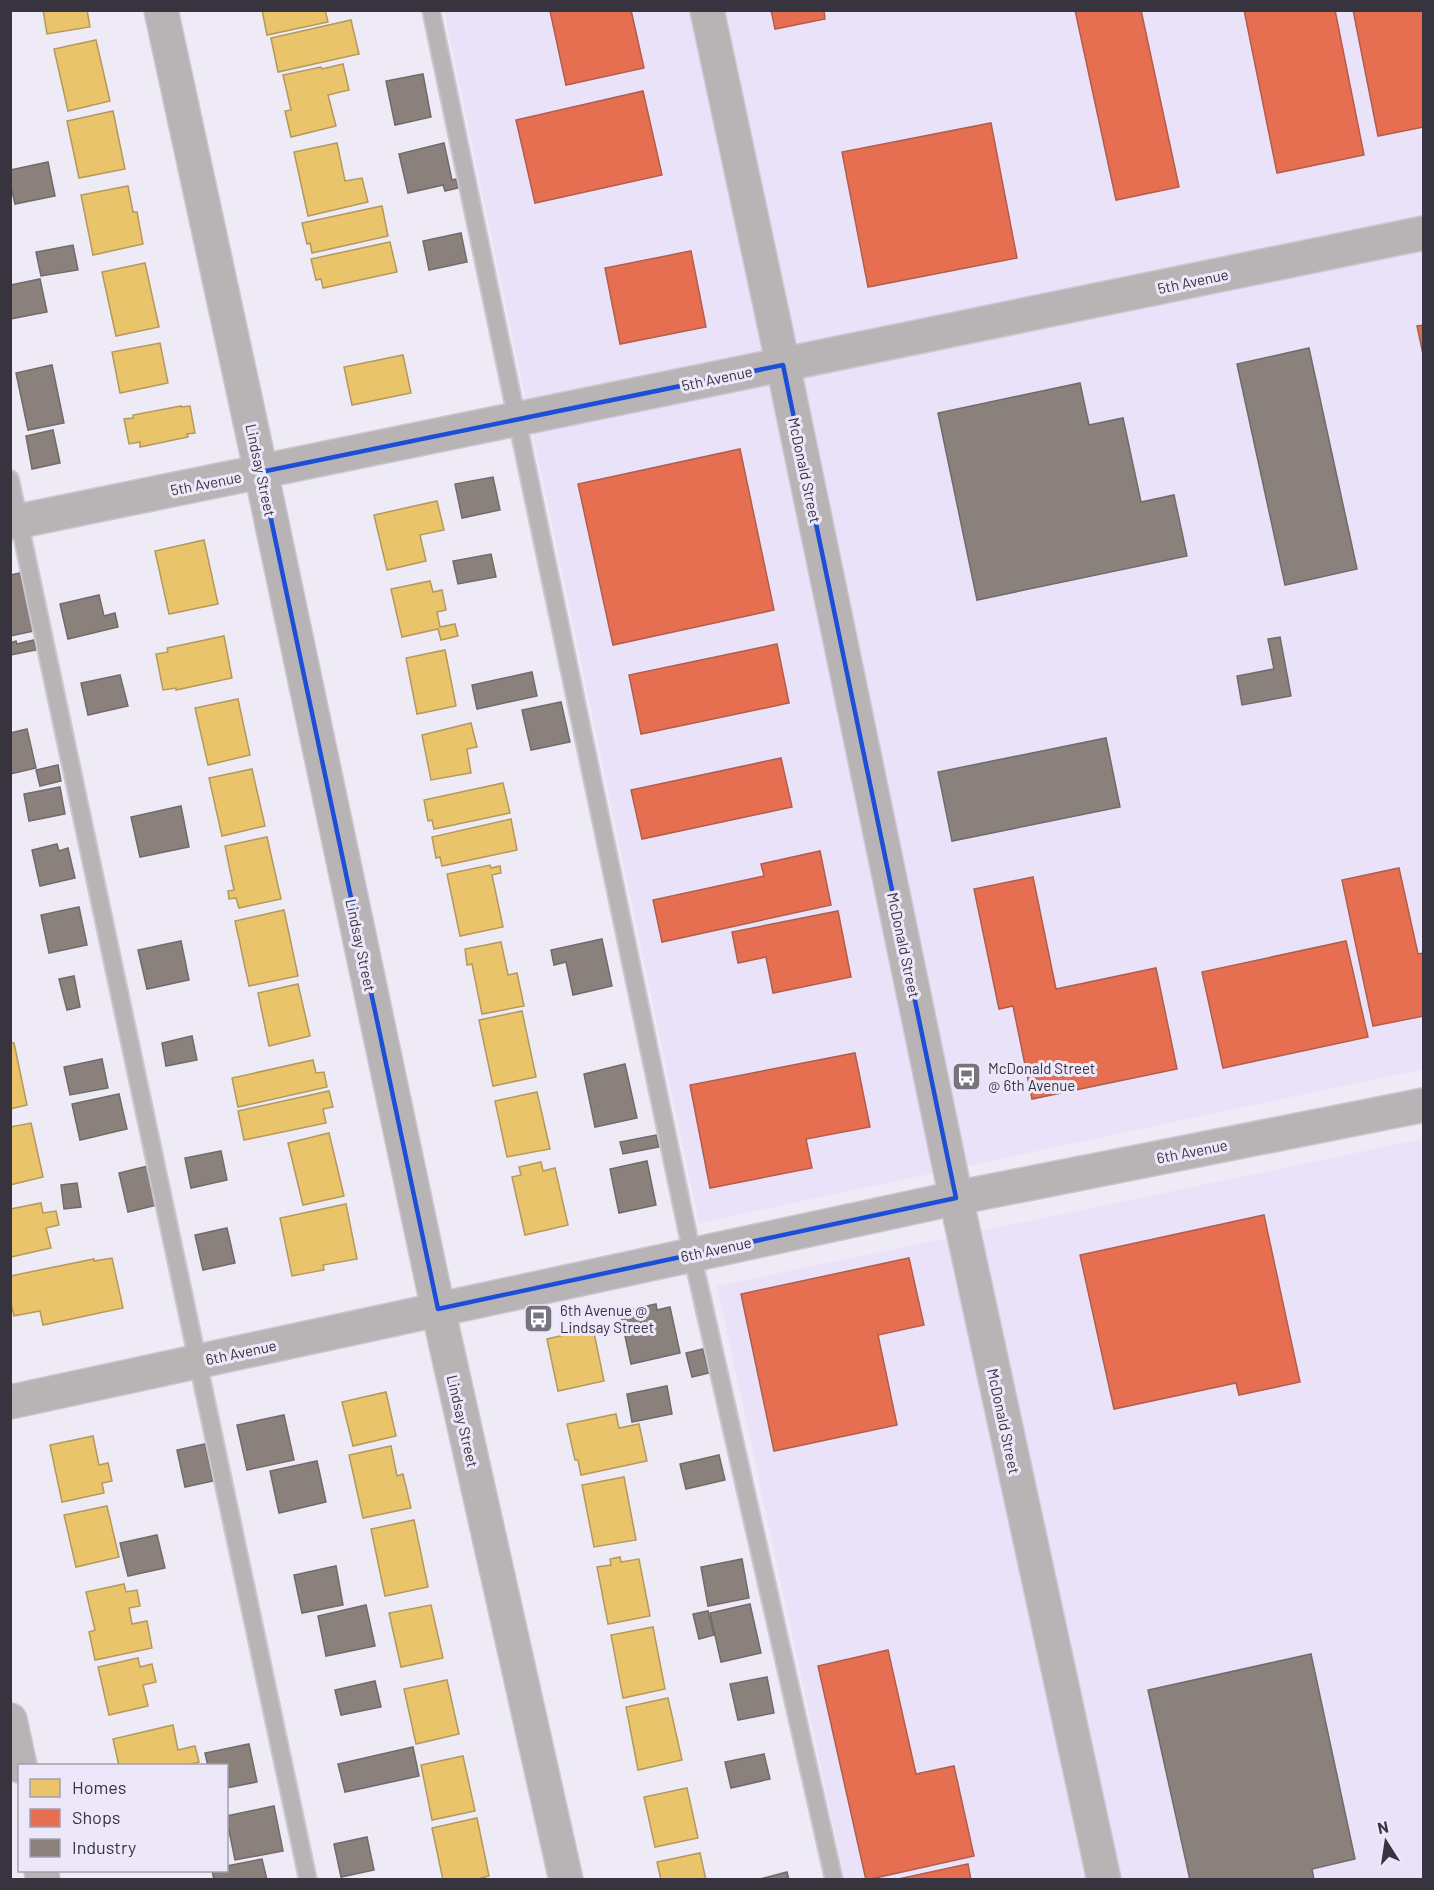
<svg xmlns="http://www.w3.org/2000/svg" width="1434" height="1890" viewBox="0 0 1434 1890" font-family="Barlow,sans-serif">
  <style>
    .built { fill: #e9e2f8 }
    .homes { fill: #e9c46a; stroke: #b4985d; stroke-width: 1.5 }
    .shops { fill: #e76f51; stroke: #b25d4c; stroke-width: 1.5 }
    .industry { fill: #8a817c; stroke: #716a6a; stroke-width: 1.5 }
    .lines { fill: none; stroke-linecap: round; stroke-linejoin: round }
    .service-casing { stroke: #cac7d1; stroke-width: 20 }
    .minor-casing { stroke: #cac7d1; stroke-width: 36 }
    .tertiary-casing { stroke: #cac7d1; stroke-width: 36 }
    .service { stroke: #b8b3b5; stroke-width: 16 }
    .minor { stroke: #b8b3b5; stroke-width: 33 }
    .tertiary { stroke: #b8b3b5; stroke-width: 33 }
    .marked { fill: none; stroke: #1d4ed8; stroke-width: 4.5; stroke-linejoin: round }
    .labels { text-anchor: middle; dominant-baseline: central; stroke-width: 6; stroke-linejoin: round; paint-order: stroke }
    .street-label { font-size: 15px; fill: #37333f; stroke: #ede7fa }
    .poi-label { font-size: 15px; fill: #37333f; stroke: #ede7fa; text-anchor: start }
  </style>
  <rect width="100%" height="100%" fill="#eeebf6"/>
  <g class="built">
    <polygon points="444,11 1423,11 1423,1069 699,1223"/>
    <polygon points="1423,1139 1423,1879 845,1879 717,1286"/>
  </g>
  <g class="homes">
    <polygon points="43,10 87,10 90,27 47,34"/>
    <polygon points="262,10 325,10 328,22 267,35"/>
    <polygon points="351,20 359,54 278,72 271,38"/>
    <polygon points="96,40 110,101 68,111 54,49"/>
    <polygon points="343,64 349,90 328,95 336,126 291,137 285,111 291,110 283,75 321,67 322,69"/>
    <polygon points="113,111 125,169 79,178 67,121"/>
    <polygon points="337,143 345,181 362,178 368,202 308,216 294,152"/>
    <polygon points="128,186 133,212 137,212 143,244 93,255 81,195"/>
    <polygon points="382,206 388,236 312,253 310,243 307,244 302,223"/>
    <polygon points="390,242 397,272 323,288 321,279 316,280 311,259"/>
    <polygon points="145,263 159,327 116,336 102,272"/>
    <polygon points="160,343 168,383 120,393 112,352"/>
    <polygon points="403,355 411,393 352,405 344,367"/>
    <polygon points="181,406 181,407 190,406 195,433 187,434 188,437 140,447 140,442 129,444 124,419 133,418 133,415"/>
    <polygon points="437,501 444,530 420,535 426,561 387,570 374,515"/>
    <polygon points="204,540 218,604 169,614 155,551"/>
    <polygon points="430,581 433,592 442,590 446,610 437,612 440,627 455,624 458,636 441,640 438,629 402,637 391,589"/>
    <polygon points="224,636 232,678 176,690 176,688 163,690 156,654 168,652 167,648"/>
    <polygon points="445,650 456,706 417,714 406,658"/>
    <polygon points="238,699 250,755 208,765 195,708"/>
    <polygon points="471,723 477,747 467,749 471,773 431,780 422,735"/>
    <polygon points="252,769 265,826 222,836 209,778"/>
    <polygon points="503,783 510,813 434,829 432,820 428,821 424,800"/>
    <polygon points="511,819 517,850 442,866 440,857 436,858 432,837"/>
    <polygon points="267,837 281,899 239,908 236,898 229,899 228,891 234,890 225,846"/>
    <polygon points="490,865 491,868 500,866 501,873 492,875 503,927 460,936 447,874"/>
    <polygon points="284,910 298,976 249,986 235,921"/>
    <polygon points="501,942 508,975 517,973 524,1006 482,1014 472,964 467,965 465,949"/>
    <polygon points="298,984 310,1036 269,1046 258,993"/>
    <polygon points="522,1011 536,1077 493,1086 479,1020"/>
    <polygon points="10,1043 14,1043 27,1105 10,1109"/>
    <polygon points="313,1060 316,1073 324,1072 327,1087 238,1107 232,1078"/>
    <polygon points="329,1091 333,1107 323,1109 326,1123 244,1140 238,1111"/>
    <polygon points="537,1092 550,1149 507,1157 495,1101"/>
    <polygon points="31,1123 43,1177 10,1185 10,1127"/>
    <polygon points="329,1133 344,1196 303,1205 288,1143"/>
    <polygon points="541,1162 543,1171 555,1168 568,1225 525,1235 512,1177 521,1175 519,1167"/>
    <polygon points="41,1203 43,1213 56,1211 59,1225 46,1228 51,1248 11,1257 10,1209"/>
    <polygon points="346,1204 357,1259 323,1265 324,1270 292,1276 280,1218"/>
    <polygon points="112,1258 123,1308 43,1325 40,1311 14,1316 10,1300 10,1276 94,1259 94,1261"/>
    <polygon points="593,1328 604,1381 558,1391 547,1339"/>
    <polygon points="386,1392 396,1436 353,1446 342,1402"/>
    <polygon points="616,1414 619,1428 639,1424 647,1461 581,1475 578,1460 575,1460 567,1424"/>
    <polygon points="93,1436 99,1465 108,1463 112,1481 102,1483 104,1493 62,1502 50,1445"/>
    <polygon points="391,1446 397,1476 403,1474 411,1508 363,1518 349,1455"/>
    <polygon points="624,1477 636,1540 594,1547 582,1485"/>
    <polygon points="107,1506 119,1557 76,1567 64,1515"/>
    <polygon points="414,1520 428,1587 385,1596 371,1529"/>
    <polygon points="620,1557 621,1562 639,1559 650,1616 608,1624 597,1567 611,1565 610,1559"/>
    <polygon points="124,1584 126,1592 137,1590 140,1606 129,1608 132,1624 147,1621 152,1648 95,1660 89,1632 95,1630 86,1592"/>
    <polygon points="431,1605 443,1658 401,1667 389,1613"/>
    <polygon points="653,1627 665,1689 623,1698 611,1635"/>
    <polygon points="138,1658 140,1667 152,1664 156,1682 143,1685 148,1706 109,1715 98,1667"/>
    <polygon points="447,1680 459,1734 416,1744 404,1689"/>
    <polygon points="668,1698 682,1760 638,1770 626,1707"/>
    <polygon points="173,1725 178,1750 195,1746 199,1762 184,1766 119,1766 113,1739"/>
    <polygon points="463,1756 475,1811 432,1820 421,1765"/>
    <polygon points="687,1788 698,1838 655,1847 644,1797"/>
    <polygon points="477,1818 489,1876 474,1880 443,1880 432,1828"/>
    <polygon points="700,1853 706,1880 661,1880 657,1862"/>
  </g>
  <g class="shops">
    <polygon points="631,10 644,68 566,85 550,11"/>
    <polygon points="771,10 824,10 825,19 775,29"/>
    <polygon points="1075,10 1141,10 1179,187 1116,200"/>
    <polygon points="1244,10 1335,10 1364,155 1277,173"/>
    <polygon points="1353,10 1424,10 1424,127 1378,136"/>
    <polygon points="643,91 662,175 535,203 516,120"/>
    <polygon points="991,123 1017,258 868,287 842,152"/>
    <polygon points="691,251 706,327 620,344 605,268"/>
    <polygon points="1424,325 1424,359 1417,326"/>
    <polygon points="740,449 774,610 613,645 578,484"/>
    <polygon points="777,644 789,703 641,734 629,675"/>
    <polygon points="781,758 792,807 642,839 631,790"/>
    <polygon points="820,851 831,905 662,942 653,900 764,876 761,864"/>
    <polygon points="1399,868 1418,954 1424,953 1424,1016 1373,1026 1342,880"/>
    <polygon points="1033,877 1056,989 1156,968 1177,1069 1032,1099 1013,1006 999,1009 974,889"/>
    <polygon points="838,911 851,977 773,993 766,957 738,963 732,932"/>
    <polygon points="1346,941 1368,1037 1223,1068 1202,972"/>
    <polygon points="855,1053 870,1127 806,1139 812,1168 710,1188 690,1085"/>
    <polygon points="1264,1215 1300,1382 1239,1395 1236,1383 1114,1409 1080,1255"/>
    <polygon points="909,1258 924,1325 878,1335 897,1425 774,1451 741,1294"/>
    <polygon points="888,1650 916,1774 954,1766 974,1856 866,1880 818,1666"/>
    <polygon points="968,1864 971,1880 898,1880 898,1879"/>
  </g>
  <g class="industry">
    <polygon points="423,74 431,117 395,125 386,81"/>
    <polygon points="444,143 452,180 456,179 458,188 445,191 443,185 408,193 399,154"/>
    <polygon points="48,162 55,196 15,204 10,183 10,170"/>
    <polygon points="461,233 467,262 429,270 423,241"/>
    <polygon points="73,245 78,270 41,276 36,252"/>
    <polygon points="40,279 47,312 10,319 10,285"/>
    <polygon points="1309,348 1357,569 1285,585 1237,364"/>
    <polygon points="52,365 64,423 28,430 16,373"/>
    <polygon points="1080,383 1089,425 1123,418 1141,502 1174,495 1187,556 977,600 938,413"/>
    <polygon points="53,430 60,463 32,469 26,436"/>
    <polygon points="493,477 500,510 462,518 455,484"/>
    <polygon points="491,554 496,577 458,584 453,561"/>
    <polygon points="20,573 34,631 10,636 10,575"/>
    <polygon points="99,595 104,616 115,613 118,627 68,639 60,604"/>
    <polygon points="1280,637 1291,696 1242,705 1237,676 1274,669 1268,639"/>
    <polygon points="34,640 36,650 10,655 10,643 16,641 17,644"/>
    <polygon points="532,672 537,696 477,709 472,685"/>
    <polygon points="120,675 128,706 88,715 81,683"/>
    <polygon points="561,702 570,742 531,750 522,710"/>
    <polygon points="27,729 36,768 10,774 10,733"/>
    <polygon points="1106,738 1120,807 952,841 938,772"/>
    <polygon points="58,765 61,781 40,786 36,770"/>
    <polygon points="60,787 65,814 29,821 24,794"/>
    <polygon points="181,806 189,847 140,857 131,817"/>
    <polygon points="57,844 59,851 68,848 75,878 40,886 32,850"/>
    <polygon points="79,907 87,945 49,953 41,915"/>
    <polygon points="602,939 612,986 573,995 566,962 554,965 551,950"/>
    <polygon points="181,941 189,980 147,989 138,950"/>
    <polygon points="74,976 80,1007 67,1010 59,979"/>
    <polygon points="192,1036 197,1060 166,1066 162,1043"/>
    <polygon points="102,1059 108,1088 70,1095 64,1067"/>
    <polygon points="625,1064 637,1118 595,1127 584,1074"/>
    <polygon points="119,1094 127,1129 80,1140 72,1104"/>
    <polygon points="656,1135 659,1147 623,1154 620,1142"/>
    <polygon points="221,1151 227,1180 191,1188 185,1158"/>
    <polygon points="647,1161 656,1205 619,1213 610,1169"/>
    <polygon points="148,1166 157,1205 128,1212 119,1173"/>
    <polygon points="77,1183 81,1207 64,1209 61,1185"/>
    <polygon points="227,1228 235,1263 203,1270 195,1235"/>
    <polygon points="656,1304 657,1310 670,1307 680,1353 631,1364 621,1317 634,1315 633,1309"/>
    <polygon points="703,1349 709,1373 692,1377 686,1353"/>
    <polygon points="667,1386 672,1414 632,1422 627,1394"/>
    <polygon points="284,1415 294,1460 247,1470 237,1425"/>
    <polygon points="205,1444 213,1481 185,1487 177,1450"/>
    <polygon points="719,1455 725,1480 686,1489 680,1464"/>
    <polygon points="317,1461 326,1502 279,1513 270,1471"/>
    <polygon points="157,1535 165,1568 128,1576 120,1543"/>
    <polygon points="742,1559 749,1598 708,1606 701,1567"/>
    <polygon points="336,1566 343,1605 302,1613 294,1575"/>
    <polygon points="750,1604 761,1653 721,1662 710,1613"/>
    <polygon points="366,1605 375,1646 326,1656 318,1616"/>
    <polygon points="708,1611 714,1635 699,1639 693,1614"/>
    <polygon points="1311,1654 1355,1859 1312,1869 1314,1880 1190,1880 1148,1690"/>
    <polygon points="767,1677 774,1713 738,1720 730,1684"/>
    <polygon points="375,1681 381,1707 341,1715 335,1690"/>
    <polygon points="249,1744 257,1782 226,1788 226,1766 208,1766 205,1753"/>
    <polygon points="413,1747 419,1776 345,1792 338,1764"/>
    <polygon points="764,1754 770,1779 731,1788 725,1762"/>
    <polygon points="274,1806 283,1851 235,1860 226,1816"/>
    <polygon points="367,1837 374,1870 341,1877 334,1844"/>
    <polygon points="262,1859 267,1880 214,1880 212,1870 226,1870 226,1866"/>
    <polygon points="787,1872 789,1880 756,1880"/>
  </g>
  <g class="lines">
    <defs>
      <g id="service">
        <polyline points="431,10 692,1254 834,1880"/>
        <polyline points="10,479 308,1880"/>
      </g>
      <g id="minor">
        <polyline points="161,10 261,472 438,1309 566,1880"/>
        <polyline points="10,523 1424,233"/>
        <polyline points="956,1198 1104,1880"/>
        <polyline points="10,1720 20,1766"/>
        <polyline points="41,1870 43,1880"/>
      </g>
      <g id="tertiary">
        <polyline points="707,10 783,365 956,1198"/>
        <polyline points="10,1402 956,1198 1424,1105"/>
      </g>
    </defs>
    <use href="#service" class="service-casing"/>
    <use href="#minor" class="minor-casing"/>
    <use href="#tertiary" class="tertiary-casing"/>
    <use href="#service" class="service"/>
    <use href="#minor" class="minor"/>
    <use href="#tertiary" class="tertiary"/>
  </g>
  <path class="marked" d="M783,365L956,1198L438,1309L261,472Z"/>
  <defs>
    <symbol id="bus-square" viewBox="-11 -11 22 22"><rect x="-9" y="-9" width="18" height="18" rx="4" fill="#77737f" stroke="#ede7fa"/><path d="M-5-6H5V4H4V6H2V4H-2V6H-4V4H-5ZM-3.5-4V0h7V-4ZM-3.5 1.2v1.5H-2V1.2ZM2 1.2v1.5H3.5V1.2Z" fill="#fff"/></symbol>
  </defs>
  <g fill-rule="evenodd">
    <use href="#bus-square" x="950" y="1060" width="33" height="33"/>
    <use href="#bus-square" x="522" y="1302" width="33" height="33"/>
  </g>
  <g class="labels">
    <g class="street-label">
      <text transform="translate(1193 281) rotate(-12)">5th Avenue</text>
      <text transform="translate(717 378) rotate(-12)">5th Avenue</text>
      <text transform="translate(261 470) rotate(78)">Lindsay Street</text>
      <text transform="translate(805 470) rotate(78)">McDonald Street</text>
      <text transform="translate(206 483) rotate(-11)">5th Avenue</text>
      <text transform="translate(361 945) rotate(78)">Lindsay Street</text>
      <text transform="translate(904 945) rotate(78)">McDonald Street</text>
      <text transform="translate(1192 1151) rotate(-11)">6th Avenue</text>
      <text transform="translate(716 1249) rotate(-12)">6th Avenue</text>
      <text transform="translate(241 1352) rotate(-12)">6th Avenue</text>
      <text transform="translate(463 1421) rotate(77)">Lindsay Street</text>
      <text transform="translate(1004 1421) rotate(78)">McDonald Street</text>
    </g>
    <g class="poi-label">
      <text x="988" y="1068">McDonald Street<tspan x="988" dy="17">@ 6th Avenue</tspan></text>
      <text x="560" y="1310">6th Avenue @<tspan x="560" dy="17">Lindsay Street</tspan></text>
    </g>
  </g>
  <rect width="1434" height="1890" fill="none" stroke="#37333f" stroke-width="24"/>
  <rect x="18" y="1764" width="210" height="108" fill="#ede7fa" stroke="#a49faf" stroke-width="1.5"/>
  <rect x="30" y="1779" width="30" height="18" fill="#e9c46a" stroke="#a49faf" stroke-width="1.5"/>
  <text x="72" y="1794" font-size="18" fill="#37333f">Homes</text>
  <rect x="30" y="1809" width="30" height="18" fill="#e76f51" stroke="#a49faf" stroke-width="1.5"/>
  <text x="72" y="1824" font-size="18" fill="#37333f">Shops</text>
  <rect x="30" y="1839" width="30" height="18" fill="#8a817c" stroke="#a49faf" stroke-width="1.5"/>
  <text x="72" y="1854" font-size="18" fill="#37333f">Industry</text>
  <g transform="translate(1386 1842) rotate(348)" stroke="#ede7fa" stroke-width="4.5" paint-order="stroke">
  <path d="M0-4.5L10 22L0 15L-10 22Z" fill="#37333f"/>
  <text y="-9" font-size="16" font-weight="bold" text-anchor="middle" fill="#37333f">N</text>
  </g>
</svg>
